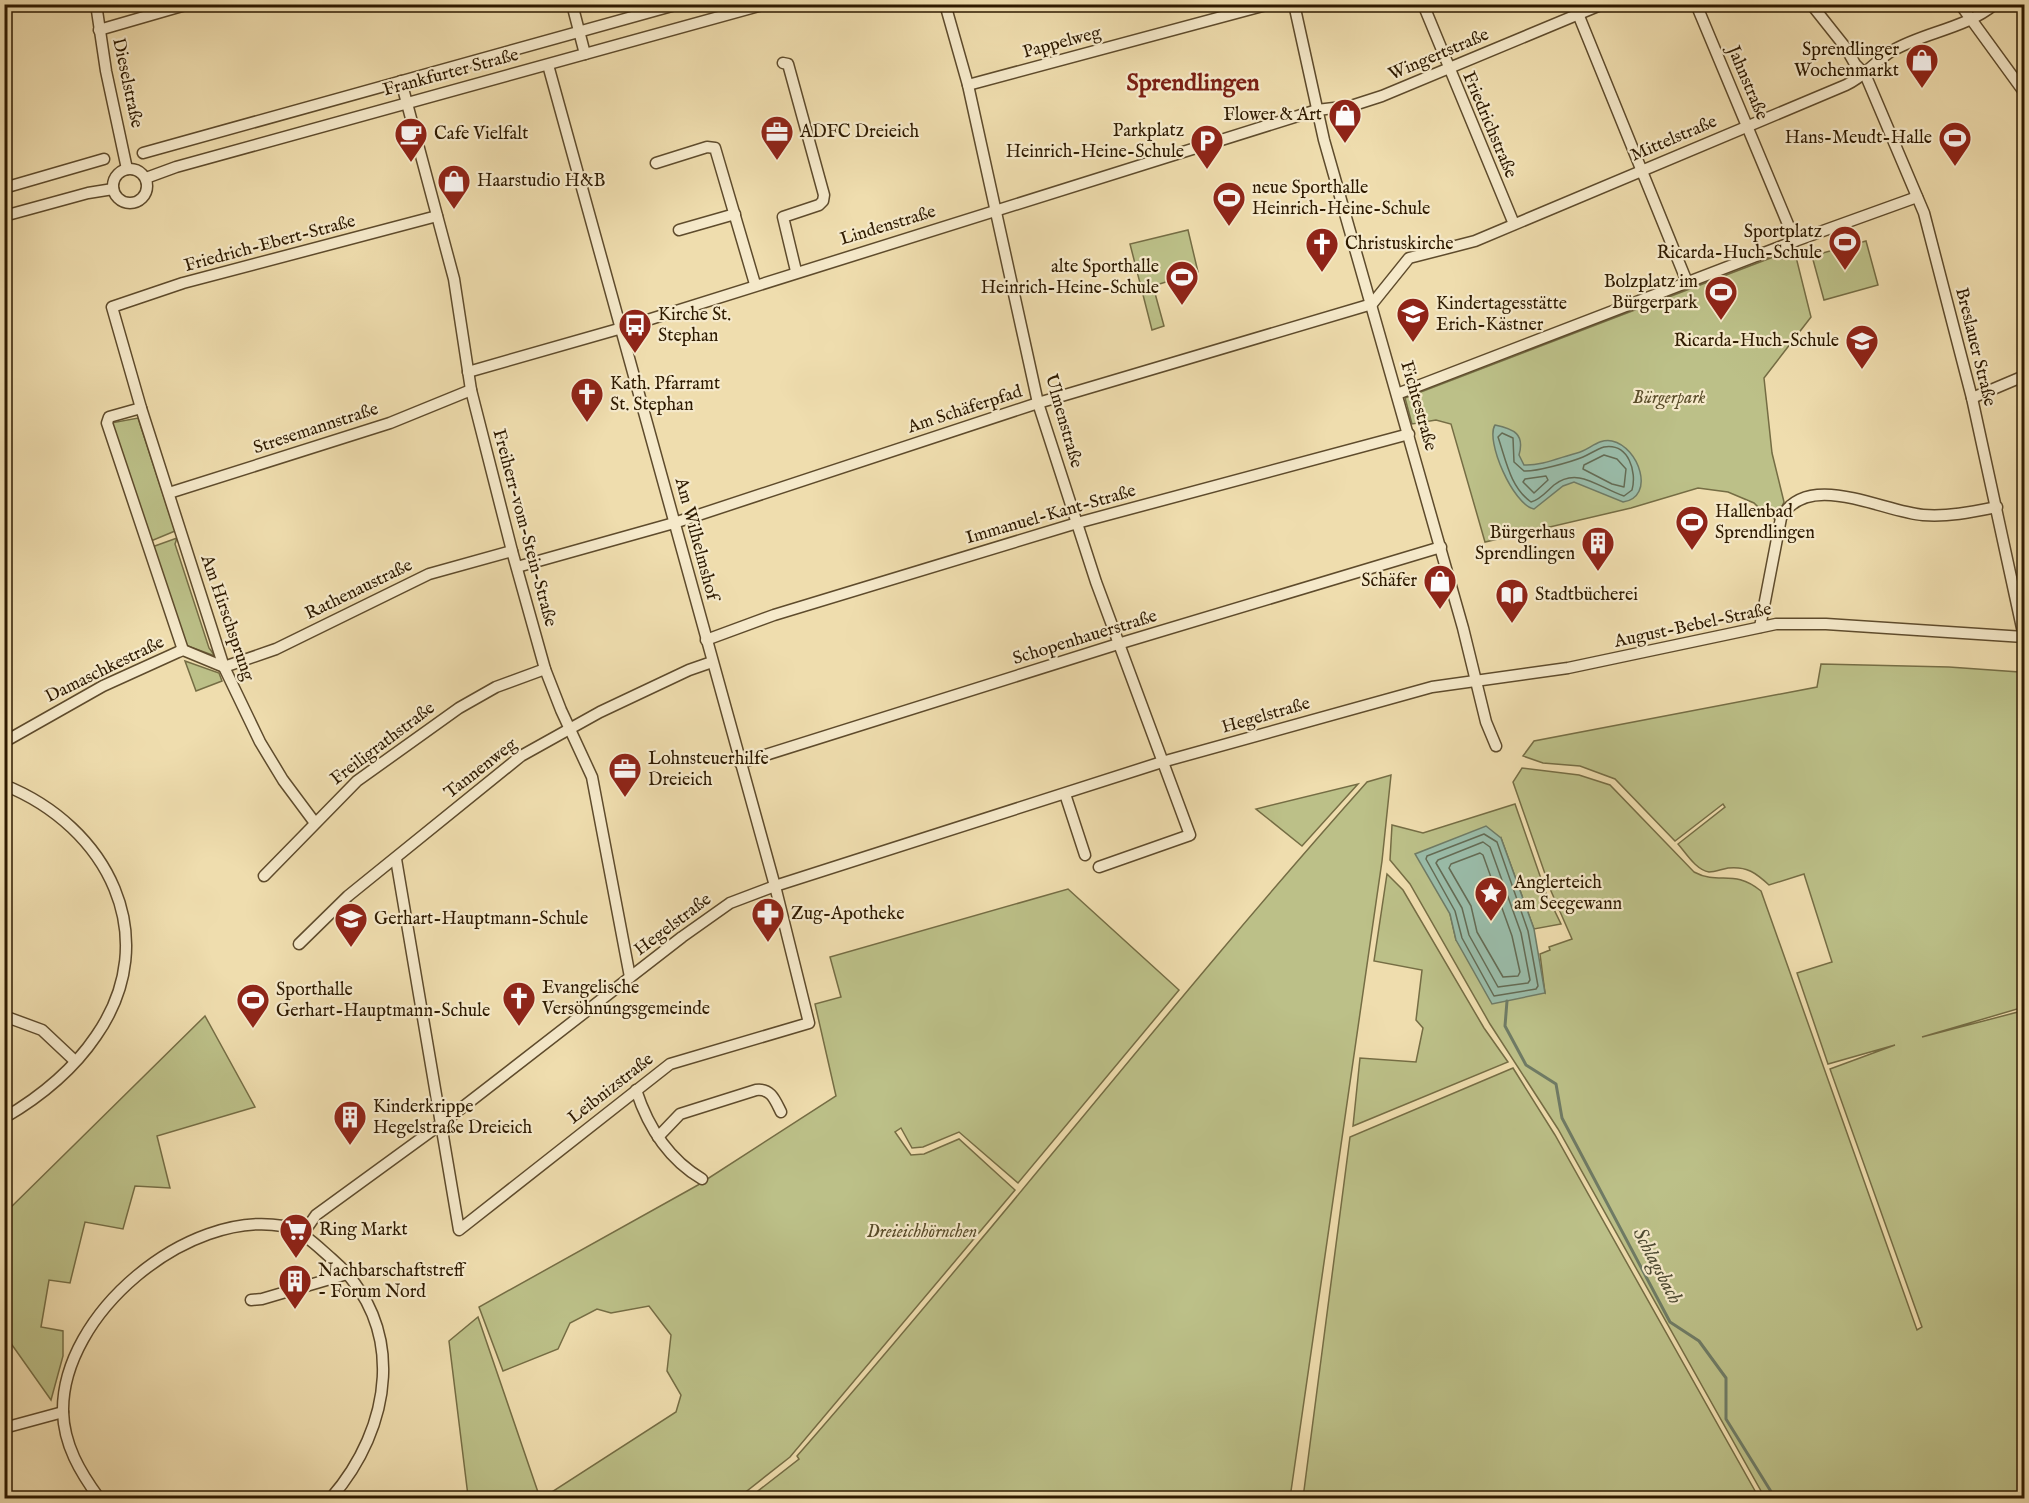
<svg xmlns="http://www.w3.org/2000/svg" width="2029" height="1503" viewBox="0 0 2029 1503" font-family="'IM FELL English',serif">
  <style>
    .green { fill: #bcc088; stroke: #756d44; stroke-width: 1.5 }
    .water { fill: #9abca9; stroke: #6f7b65; stroke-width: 1.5 }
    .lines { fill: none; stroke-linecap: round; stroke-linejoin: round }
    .shore { stroke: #646b54; stroke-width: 1.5 }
    .stream { stroke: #6f7b65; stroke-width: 3 }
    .minor-casing { stroke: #5e4b2c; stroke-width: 13 }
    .minor { stroke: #f5e9ca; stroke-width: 10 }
    .labels { text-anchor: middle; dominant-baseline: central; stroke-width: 4.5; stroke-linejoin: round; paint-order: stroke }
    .street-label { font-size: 18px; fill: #2e1a00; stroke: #f5e9ca }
    .poi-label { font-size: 18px; fill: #2e1a00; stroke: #f5e9ca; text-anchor: start }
    .park-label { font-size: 18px; font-style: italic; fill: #594c29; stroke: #f5e9ca }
    .water-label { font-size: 20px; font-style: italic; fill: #4e4b33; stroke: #f5e9ca }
    .district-label { font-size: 24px; font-weight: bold; fill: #7a1f14; stroke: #f5e9ca }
  </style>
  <rect width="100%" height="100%" fill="#efddae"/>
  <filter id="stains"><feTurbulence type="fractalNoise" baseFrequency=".00333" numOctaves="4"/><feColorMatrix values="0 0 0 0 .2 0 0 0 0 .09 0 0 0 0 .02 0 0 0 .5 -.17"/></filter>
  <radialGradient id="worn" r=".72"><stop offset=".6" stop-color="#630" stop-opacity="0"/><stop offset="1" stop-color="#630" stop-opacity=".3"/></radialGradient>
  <g class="green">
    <polygon points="1188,230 1198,272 1153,286 1164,326 1152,330 1130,244"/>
    <polygon points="1866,241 1878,285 1824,300 1812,256"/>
    <polygon points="1794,249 1811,317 1764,378 1772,453 1784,502 1776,520 1765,514 1754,503 1728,492 1698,488 1631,508 1485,542 1451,424 1436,420 1412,424 1405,398"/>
    <polygon points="138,418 175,531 151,541 111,423"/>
    <polygon points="177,538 175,544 209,648 215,656 185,645 152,547"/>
    <polygon points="185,661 219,673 222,681 196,691"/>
    <path d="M1821,664L1949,667L2019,672L2024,700V1007L1922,1037L2018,1012L2024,1033V1498H1765L1558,1129L1490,1024L1410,884L1390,860L1392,825L1423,833L1515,804L1546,893L1561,924L1534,929L1501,838L1450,914L1456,940L1545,993L1540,954L1550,950L1549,947L1572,939L1551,891L1513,782L1522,768L1579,775L1610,785L1694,872C1720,886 1733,868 1761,891L1917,1330L1922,1327L1830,1069L1895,1045L1828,1064L1797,973L1832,962L1804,874L1769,885C1756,873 1747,866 1728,868C1722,869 1715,872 1709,872C1696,870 1686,853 1678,844L1725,807L1723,804L1675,841L1615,779L1580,766L1543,763L1523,756L1534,741L1817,687Z"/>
    <path d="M1391,775L1382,861L1290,1498H749L799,1459L797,1456C991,1235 1171,1002 1367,782Z"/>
    <polygon points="1358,784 1302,846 1256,809"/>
    <polygon points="1387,874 1403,890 1484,1028 1508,1062 1353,1126 1360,1058 1416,1062 1423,1028 1416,1020 1422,970 1374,961"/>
    <polygon points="1068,889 1179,990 1018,1183 959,1132 923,1147 912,1148 901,1128 895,1132 911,1155 924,1154 959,1139 1015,1190 790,1457 738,1498 548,1498 547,1495 676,1412 681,1395 667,1371 671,1335 649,1306 611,1313 597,1309 570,1323 558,1349 503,1371 479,1307 698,1185 836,1096 815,1004 841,997 830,957"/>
    <polygon points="205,1016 255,1107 157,1136 170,1188 135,1186 123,1229 85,1222 70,1283 49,1280 41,1327 63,1331 63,1356 51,1400 5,1335 5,1213"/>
    <polygon points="1513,1068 1555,1135 1759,1498 1303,1498 1350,1137"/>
    <polygon points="478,1317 540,1498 466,1498 468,1496 449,1341"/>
  </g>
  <g class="water">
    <path d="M1495,425C1514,429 1525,434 1519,455L1524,465C1541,466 1561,457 1577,453C1589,450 1599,438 1612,441C1639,447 1656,497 1623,502L1574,482L1563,486L1534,509C1513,505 1485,440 1495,425Z"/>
    <polygon points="1486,826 1501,838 1534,929 1545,993 1492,1004 1456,940 1450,914 1415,854"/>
  </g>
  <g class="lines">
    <g class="shore">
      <path d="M1502,433L1513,438L1514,462L1524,471C1535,472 1571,462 1583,457C1590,454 1597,449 1604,447C1629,443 1637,472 1632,490L1624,496C1599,488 1578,466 1554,485C1546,492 1540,500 1531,502C1510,487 1506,460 1498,437Z"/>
      <polygon points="1604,455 1617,459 1626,469 1624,487 1612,484 1583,469 1584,465"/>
      <polygon points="1546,476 1548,480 1534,493 1523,482 1525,479"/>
      <polygon points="1484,834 1497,842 1528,931 1538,986 1536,989 1494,996 1462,938 1455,911 1426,859 1427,856"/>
      <polygon points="1483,842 1490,847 1521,933 1530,980 1528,983 1498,987 1469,935 1462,908 1436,863 1438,860"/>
      <polygon points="1480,853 1483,855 1512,936 1520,972 1518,976 1503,977 1477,932 1471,906 1449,868 1451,864"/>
    </g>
    <polyline class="stream" points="1507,1001 1505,1026 1526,1065 1556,1084 1562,1118 1670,1322 1699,1341 1726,1378 1726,1419 1775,1498"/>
    <defs>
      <g id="minor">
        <polyline points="96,4 106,71 127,169"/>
        <polyline points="572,4 585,54"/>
        <polyline points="945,4 968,85 1038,403 1096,582 1190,835 1099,867"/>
        <polyline points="1294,4 1324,140 1463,628 1486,722 1496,746"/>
        <polyline points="1423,4 1514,224"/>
        <polyline points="1574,4 1687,282"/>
        <polyline points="1696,4 1795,241"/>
        <polyline points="1811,4 1846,48 1855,64 1865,74 1924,213 1972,398 2024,637"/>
        <polyline points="1960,4 2024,92"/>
        <polyline points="99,30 189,4"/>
        <polyline points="783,63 788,64 824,195 823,201 819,205 783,217 796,271"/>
        <polyline points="401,81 454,279 471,390 512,551 545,669 561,710 592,777 630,977"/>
        <polyline points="968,85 1270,4"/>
        <polyline points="143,153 679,4"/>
        <polyline points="656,163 707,147 715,148 755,284"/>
        <circle cx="130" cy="186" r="17"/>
        <polyline points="146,178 176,167 766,4"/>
        <polyline points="4,188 104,159"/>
        <polyline points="4,216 88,193 113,189"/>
        <polyline points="679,230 735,214"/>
        <polyline points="468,372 622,328 1317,110 1351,106 1382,96 1603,4"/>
        <polyline points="1397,394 1795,241 1917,197"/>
        <polyline points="1972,398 2024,376"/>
        <polyline points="141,408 109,417 107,423 183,650"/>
        <polyline points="169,493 390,423 471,390"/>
        <path d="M517,567L674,523L1038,403L1372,304L1409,258L1475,241L1846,85C1864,77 1875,61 1892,51C1924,32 1965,29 1995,4"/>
        <path d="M1760,627L1781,518C1807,469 1883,512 1923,515C1948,517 1972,512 1997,507"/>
        <polyline points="706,640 774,615 1077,523 1409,434"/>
        <polyline points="224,667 276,649 429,574 512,551"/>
        <polyline points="4,742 103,686 178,652 183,650 224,667"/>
        <polyline points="740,763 1118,644 1441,547"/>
        <path d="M4,785C107,826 165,937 96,1036C73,1070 40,1097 4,1118"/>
        <polyline points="1065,794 1085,855"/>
        <polyline points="315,823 283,780 260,742 224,667 141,408 112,307 183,283 437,216"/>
        <polyline points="396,859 459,1230 670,1064 809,1023 775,886 548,65"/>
        <polyline points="264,876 357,781 459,708 496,687 545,669"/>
        <polyline points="299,944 348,896 521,756 600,712 689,670 712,662"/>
        <polyline points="4,1016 42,1030 75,1061"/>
        <path d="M636,1090C648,1127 668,1159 702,1179"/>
        <path d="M658,1137L680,1114L756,1090C771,1088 775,1100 781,1112"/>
        <polyline points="302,1235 316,1215 441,1124 682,937 730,903 775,886 1162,762 1432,687 1568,668 1776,624 1826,624 2024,637"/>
        <polyline points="251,1300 262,1299 347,1274"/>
        <polyline points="4,1428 63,1412"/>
        <path d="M99,1498C80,1472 64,1445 63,1412C61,1314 188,1209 283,1226C302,1230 318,1247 332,1259C408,1325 392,1428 331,1498"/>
      </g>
    </defs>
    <use href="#minor" class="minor-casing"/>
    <use href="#minor" class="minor"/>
  </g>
  <defs>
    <symbol id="shop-pin" viewBox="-11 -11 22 30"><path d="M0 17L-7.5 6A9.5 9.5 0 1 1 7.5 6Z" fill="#8f2418" stroke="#f5e9ca"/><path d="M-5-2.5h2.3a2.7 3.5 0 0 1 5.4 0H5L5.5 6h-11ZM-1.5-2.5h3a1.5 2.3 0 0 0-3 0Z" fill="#fff"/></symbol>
    <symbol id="office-pin" viewBox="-11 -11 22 30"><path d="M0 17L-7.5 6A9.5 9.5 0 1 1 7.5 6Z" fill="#8f2418" stroke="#f5e9ca"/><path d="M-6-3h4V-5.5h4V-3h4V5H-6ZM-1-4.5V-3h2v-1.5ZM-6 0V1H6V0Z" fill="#fff"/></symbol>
    <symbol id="cafe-pin" viewBox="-11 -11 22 30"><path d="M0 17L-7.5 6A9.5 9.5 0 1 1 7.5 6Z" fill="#8f2418" stroke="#f5e9ca"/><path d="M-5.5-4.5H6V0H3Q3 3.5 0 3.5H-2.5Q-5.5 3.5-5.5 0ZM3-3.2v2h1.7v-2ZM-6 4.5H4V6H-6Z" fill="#fff"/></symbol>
    <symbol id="stadium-pin" viewBox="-11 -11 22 30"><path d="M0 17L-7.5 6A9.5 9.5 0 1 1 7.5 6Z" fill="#8f2418" stroke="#f5e9ca"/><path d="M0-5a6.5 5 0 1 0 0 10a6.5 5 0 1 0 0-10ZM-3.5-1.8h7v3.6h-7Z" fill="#fff"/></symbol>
    <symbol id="parking-pin" viewBox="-11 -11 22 30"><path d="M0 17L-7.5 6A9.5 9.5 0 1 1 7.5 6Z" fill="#8f2418" stroke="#f5e9ca"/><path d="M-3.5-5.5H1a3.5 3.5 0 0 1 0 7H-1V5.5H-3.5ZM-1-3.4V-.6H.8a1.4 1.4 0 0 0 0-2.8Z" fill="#fff"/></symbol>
    <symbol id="church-pin" viewBox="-11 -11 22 30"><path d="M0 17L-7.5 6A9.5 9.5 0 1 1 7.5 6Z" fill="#8f2418" stroke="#f5e9ca"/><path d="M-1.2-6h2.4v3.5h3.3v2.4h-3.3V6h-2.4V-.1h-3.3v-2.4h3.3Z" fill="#fff"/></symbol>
    <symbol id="school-pin" viewBox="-11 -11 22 30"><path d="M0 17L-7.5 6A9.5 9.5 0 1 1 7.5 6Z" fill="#8f2418" stroke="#f5e9ca"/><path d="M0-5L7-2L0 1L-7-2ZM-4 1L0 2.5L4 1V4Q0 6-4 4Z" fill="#fff"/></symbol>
    <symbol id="bus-pin" viewBox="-11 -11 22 30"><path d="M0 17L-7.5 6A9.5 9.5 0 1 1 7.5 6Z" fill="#8f2418" stroke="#f5e9ca"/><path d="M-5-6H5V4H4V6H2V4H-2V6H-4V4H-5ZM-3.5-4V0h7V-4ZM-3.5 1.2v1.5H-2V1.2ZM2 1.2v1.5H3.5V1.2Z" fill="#fff"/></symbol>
    <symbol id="building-pin" viewBox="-11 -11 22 30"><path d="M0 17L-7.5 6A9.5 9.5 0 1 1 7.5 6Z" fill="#8f2418" stroke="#f5e9ca"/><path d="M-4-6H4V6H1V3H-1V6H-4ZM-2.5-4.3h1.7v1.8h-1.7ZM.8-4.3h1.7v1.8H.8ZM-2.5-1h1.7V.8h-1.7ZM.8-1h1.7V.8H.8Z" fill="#fff"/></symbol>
    <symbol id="library-pin" viewBox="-11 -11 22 30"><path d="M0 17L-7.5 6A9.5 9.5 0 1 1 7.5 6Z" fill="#8f2418" stroke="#f5e9ca"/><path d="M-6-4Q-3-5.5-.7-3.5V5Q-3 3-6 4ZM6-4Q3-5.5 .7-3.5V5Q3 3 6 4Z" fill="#fff"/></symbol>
    <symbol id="sight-pin" viewBox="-11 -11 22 30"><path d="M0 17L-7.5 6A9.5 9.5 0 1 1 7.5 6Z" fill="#8f2418" stroke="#f5e9ca"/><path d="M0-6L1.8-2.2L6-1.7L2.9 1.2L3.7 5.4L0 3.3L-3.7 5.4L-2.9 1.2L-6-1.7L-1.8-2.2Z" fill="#fff"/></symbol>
    <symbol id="pharmacy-pin" viewBox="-11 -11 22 30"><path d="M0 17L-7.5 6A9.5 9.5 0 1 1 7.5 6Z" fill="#8f2418" stroke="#f5e9ca"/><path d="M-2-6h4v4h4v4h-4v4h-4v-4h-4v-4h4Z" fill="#fff"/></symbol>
    <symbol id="supermarket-pin" viewBox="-11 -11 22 30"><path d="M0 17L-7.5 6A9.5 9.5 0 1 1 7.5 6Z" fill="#8f2418" stroke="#f5e9ca"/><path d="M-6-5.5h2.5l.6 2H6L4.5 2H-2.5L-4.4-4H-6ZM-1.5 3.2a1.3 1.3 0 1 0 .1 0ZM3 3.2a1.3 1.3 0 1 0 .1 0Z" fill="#fff"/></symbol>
  </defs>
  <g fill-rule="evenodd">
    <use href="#shop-pin" x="1903" y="41" width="38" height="52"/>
    <use href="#shop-pin" x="1326" y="96" width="38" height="52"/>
    <use href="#office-pin" x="758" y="113" width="38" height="52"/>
    <use href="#cafe-pin" x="392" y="115" width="38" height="52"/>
    <use href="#stadium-pin" x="1936" y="119" width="38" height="52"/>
    <use href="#parking-pin" x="1188" y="122" width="38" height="52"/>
    <use href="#shop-pin" x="435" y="162" width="38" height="52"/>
    <use href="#stadium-pin" x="1210" y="179" width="38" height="52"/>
    <use href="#stadium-pin" x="1826" y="223" width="38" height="52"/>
    <use href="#church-pin" x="1303" y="225" width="38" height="52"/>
    <use href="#stadium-pin" x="1163" y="258" width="38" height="52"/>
    <use href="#stadium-pin" x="1702" y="273" width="38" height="52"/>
    <use href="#school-pin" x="1394" y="295" width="38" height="52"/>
    <use href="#bus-pin" x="616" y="306" width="38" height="52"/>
    <use href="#school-pin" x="1843" y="322" width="38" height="52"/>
    <use href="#church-pin" x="568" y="375" width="38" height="52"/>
    <use href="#stadium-pin" x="1673" y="503" width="38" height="52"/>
    <use href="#building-pin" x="1579" y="524" width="38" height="52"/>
    <use href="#shop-pin" x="1421" y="562" width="38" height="52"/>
    <use href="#library-pin" x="1493" y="576" width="38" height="52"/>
    <use href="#office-pin" x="606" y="750" width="38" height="52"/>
    <use href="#sight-pin" x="1472" y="874" width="38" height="52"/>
    <use href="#pharmacy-pin" x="749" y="895" width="38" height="52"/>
    <use href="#school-pin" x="332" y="900" width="38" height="52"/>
    <use href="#church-pin" x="500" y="979" width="38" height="52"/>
    <use href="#stadium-pin" x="234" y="981" width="38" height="52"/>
    <use href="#building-pin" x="331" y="1098" width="38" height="52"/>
    <use href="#supermarket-pin" x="277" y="1211" width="38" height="52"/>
    <use href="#building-pin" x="276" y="1262" width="38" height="52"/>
  </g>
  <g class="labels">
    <g class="street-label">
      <text transform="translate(1062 43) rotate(-15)">Pappelweg</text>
      <text transform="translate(1439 55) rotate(-23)">Wingertstraße</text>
      <text transform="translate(451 73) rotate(-15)">Frankfurter Straße</text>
      <text transform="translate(127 83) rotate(78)">Dieselstraße</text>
      <text transform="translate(1747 83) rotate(67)">Jahnstraße</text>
      <text transform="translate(1489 125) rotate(67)">Friedrichstraße</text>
      <text transform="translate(1674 139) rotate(-23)">Mittelstraße</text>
      <text transform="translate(888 226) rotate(-17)">Lindenstraße</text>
      <text transform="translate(270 244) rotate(-15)">Friedrich-Ebert-Straße</text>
      <text transform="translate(1975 347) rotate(76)">Breslauer Straße</text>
      <text transform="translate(1418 406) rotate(74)">Fichtestraße</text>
      <text transform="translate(965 410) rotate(-18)">Am Schäferpfad</text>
      <text transform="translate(1063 421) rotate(74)">Ulmenstraße</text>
      <text transform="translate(316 429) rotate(-18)">Stresemannstraße</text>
      <text transform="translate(1051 515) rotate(-16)">Immanuel-Kant-Straße</text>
      <text transform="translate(524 528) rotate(75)">Freiherr-vom-Stein-Straße</text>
      <text transform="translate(696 539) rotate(75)">Am Wilhelmshof</text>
      <text transform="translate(359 590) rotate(-26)">Rathenaustraße</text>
      <text transform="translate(227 618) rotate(71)">Am Hirschsprung</text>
      <text transform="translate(1693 626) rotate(-12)">August-Bebel-Straße</text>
      <text transform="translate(1085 638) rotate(-17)">Schopenhauerstraße</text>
      <text transform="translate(105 670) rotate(-26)">Damaschkestraße</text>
      <text transform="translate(1266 716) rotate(-16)">Hegelstraße</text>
      <text transform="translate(383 744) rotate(-37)">Freiligrathstraße</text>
      <text transform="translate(481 769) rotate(-38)">Tannenweg</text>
      <text transform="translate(673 925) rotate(-37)">Hegelstraße</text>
      <text transform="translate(611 1089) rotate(-38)">Leibnizstraße</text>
    </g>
    <g class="poi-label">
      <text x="1899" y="50" text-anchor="end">Sprendlinger<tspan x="1899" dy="21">Wochenmarkt</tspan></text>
      <text x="1322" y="115" text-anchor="end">Flower &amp; Art</text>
      <text x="1184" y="131" text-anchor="end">Parkplatz<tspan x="1184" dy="21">Heinrich-Heine-Schule</tspan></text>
      <text x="800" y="132">ADFC Dreieich</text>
      <text x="434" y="134">Cafe Vielfalt</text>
      <text x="1932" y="138" text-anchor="end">Hans-Meudt-Halle</text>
      <text x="477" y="181">Haarstudio H&amp;B</text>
      <text x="1252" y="188">neue Sporthalle<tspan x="1252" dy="21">Heinrich-Heine-Schule</tspan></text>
      <text x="1822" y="232" text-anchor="end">Sportplatz<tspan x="1822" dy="21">Ricarda-Huch-Schule</tspan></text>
      <text x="1345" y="244">Christuskirche</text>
      <text x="1159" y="267" text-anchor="end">alte Sporthalle<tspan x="1159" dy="21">Heinrich-Heine-Schule</tspan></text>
      <text x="1698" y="282" text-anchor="end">Bolzplatz im<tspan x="1698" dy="21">Bürgerpark</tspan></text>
      <text x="1436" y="304">Kindertagesstätte<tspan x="1436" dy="21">Erich-Kästner</tspan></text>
      <text x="658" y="315">Kirche St.<tspan x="658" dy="21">Stephan</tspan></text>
      <text x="1839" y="341" text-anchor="end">Ricarda-Huch-Schule</text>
      <text x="610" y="384">Kath. Pfarramt<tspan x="610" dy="21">St. Stephan</tspan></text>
      <text x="1715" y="512">Hallenbad<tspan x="1715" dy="21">Sprendlingen</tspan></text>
      <text x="1575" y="533" text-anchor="end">Bürgerhaus<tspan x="1575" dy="21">Sprendlingen</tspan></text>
      <text x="1417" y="581" text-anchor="end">Schäfer</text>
      <text x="1535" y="595">Stadtbücherei</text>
      <text x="648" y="759">Lohnsteuerhilfe<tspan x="648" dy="21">Dreieich</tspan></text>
      <text x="1514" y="883">Anglerteich<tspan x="1514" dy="21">am Seegewann</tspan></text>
      <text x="791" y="914">Zug-Apotheke</text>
      <text x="374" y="919">Gerhart-Hauptmann-Schule</text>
      <text x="542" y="988">Evangelische<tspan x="542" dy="21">Versöhnungsgemeinde</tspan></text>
      <text x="276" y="990">Sporthalle<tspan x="276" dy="21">Gerhart-Hauptmann-Schule</tspan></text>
      <text x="373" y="1107">Kinderkrippe<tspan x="373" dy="21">Hegelstraße Dreieich</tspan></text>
      <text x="319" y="1230">Ring Markt</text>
      <text x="318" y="1271">Nachbarschaftstreff<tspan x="318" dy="21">- Forum Nord</tspan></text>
    </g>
    <g class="park-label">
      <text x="1669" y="398">Bürgerpark</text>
      <text x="922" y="1232">Dreieichhörnchen</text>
    </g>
    <g class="water-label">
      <text transform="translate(1657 1266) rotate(62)">Schlagsbach</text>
    </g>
    <g class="district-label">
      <text x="1193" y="83">Sprendlingen</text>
    </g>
  </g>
  <rect width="2029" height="1503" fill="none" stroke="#efddae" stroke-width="24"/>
  <rect x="6" y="6" width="2017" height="1491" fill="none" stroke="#2e1a00" stroke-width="3"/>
  <rect x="12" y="12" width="2005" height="1479" fill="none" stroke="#2e1a00" stroke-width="1.5"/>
  <rect width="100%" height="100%" filter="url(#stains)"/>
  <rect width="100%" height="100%" fill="url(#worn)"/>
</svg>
